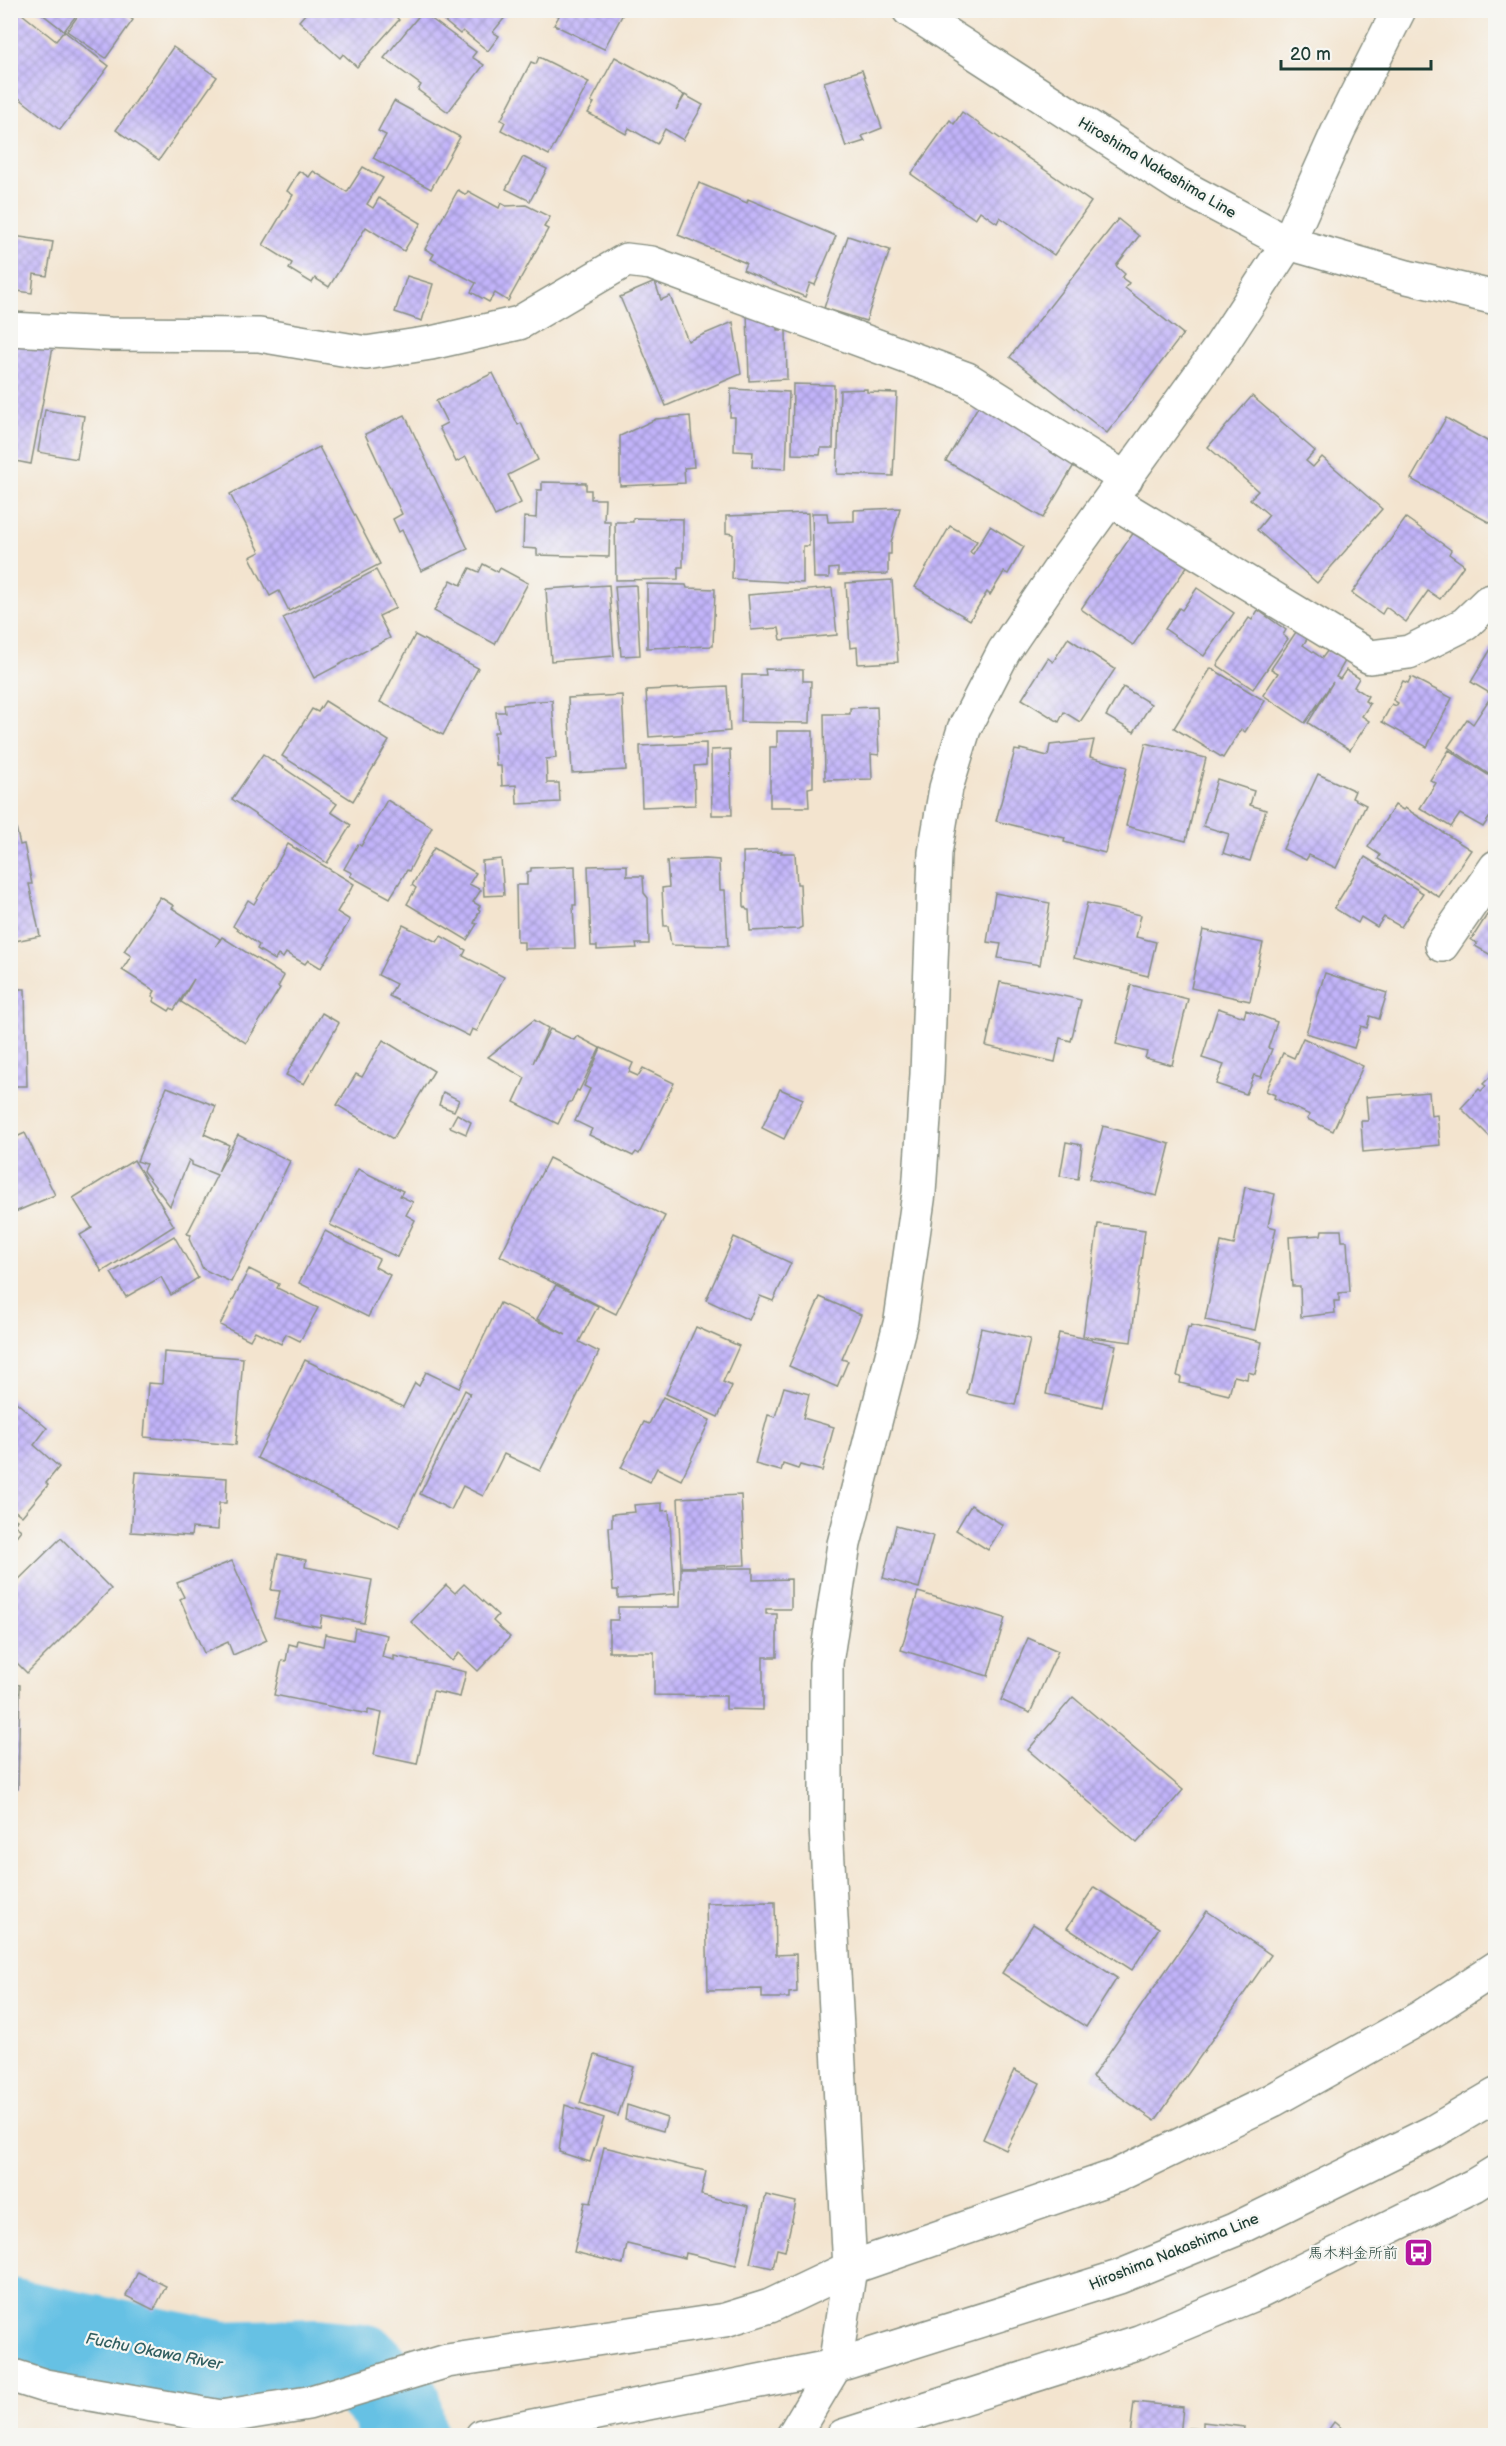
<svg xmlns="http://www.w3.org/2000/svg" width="1506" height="2446" viewBox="0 0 1506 2446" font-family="'Balsamiq Sans','Klee One',sans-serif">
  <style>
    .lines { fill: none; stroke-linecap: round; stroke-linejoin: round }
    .river { stroke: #66c1e4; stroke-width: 90 }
    .building { fill: url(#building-cross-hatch) }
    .minor-casing { stroke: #899082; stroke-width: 36 }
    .major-casing { stroke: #899082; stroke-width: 36 }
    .highway-casing { stroke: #899082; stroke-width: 36 }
    .minor { stroke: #fff; stroke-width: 33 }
    .major { stroke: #fff; stroke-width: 33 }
    .highway { stroke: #fff; stroke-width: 33 }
    .labels { text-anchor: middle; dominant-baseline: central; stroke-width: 4.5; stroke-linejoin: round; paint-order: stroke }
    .street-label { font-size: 15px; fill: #1f3d34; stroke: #f6f6f2 }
    .poi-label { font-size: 15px; fill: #1f3d34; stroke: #f6f6f2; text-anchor: end }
    .water-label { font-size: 16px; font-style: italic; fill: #315e60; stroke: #f6f6f2 }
  </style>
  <defs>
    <pattern id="building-cross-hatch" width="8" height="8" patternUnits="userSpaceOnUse" patternTransform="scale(1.5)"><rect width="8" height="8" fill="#c2b4fa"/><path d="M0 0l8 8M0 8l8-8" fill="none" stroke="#9d94cb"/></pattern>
  </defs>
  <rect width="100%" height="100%" fill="#f6f6f2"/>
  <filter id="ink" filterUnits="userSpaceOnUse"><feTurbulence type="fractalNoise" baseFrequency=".0167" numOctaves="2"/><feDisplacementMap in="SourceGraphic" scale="12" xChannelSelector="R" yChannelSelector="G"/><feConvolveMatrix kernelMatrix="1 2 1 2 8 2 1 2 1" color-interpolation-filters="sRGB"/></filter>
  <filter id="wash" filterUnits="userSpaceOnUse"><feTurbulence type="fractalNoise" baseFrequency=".008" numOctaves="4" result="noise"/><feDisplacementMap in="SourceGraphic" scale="24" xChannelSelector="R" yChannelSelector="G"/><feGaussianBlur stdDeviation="1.35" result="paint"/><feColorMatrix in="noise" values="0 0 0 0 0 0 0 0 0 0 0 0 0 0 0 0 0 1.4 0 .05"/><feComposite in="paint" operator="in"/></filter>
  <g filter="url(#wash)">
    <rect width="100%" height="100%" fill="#f3e4cf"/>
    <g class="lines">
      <polyline class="river" points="10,2323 223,2366 316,2363 361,2368 396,2405 402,2436"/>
    </g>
    <g id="blocks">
      <g class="building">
        <polygon points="17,10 56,41 64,31 37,10 75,10 78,13 64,31 109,66 60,130 10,91 10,18"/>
        <polygon points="82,10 119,10 133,20 106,58 67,31"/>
        <polygon points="306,10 390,10 399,20 357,67 343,54 340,58 299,21 307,12"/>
        <polygon points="431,10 511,10 493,32 499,36 488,51 463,31 460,34"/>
        <polygon points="557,10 625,10 604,49 554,25 559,16 555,14"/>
        <polygon points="422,12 476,52 472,57 484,65 448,112 418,90 421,85 384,58"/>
        <polygon points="173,47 217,77 159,160 116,130"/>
        <polygon points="539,57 589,82 549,155 501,130 505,122 501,120 531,62 536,64"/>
        <polygon points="615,57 684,95 676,110 685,95 703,105 683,140 665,129 657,144 629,128 626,134 588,113 594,103 591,102"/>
        <polygon points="862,70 882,128 862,136 865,141 846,147 824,82"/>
        <polygon points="394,101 460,137 431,189 373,158 386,135 378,131"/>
        <polygon points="962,112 1091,202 1054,255 1000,217 997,223 980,211 975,219 911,174 950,120 954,124"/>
        <polygon points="523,157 547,169 530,201 506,189"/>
        <polygon points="363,167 383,178 367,204 373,208 379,198 421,223 404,251 366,227 329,287 315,278 312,283 289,269 292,263 263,245 293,195 287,191 299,171 309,177 313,171 347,192"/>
        <polygon points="699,183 747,203 748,199 836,236 815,285 810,283 805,297 743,270 746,263 678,235"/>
        <polygon points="458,190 466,195 468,191 499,208 501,203 506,206 526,205 550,217 544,227 548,229 508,301 495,293 489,302 471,292 476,283 431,259 434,254 425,249"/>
        <polygon points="1118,219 1139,236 1116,266 1125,274 1122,278 1129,283 1125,288 1183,334 1107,433 1010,357"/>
        <polygon points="10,226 15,227 13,236 53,242 47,276 34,274 32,293 10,290"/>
        <polygon points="848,236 890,250 866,321 824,308"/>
        <polygon points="407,276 433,284 422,321 395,312"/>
        <polygon points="655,282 661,300 670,296 688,341 733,322 741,374 666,406 620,297"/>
        <polygon points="747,311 778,321 778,330 786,330 787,379 749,381"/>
        <polygon points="10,339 53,347 31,464 10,460"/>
        <polygon points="493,373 518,425 521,423 538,460 508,475 521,503 495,516 466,457 456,462 439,427 447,423 436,401"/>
        <polygon points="793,384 834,385 833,448 821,448 820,455 792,454"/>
        <polygon points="731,389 789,392 786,469 752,467 753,452 734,451 735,417 730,417"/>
        <polygon points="867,389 867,392 897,393 893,476 837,474 840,390"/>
        <polygon points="1252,396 1315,451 1306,461 1313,467 1322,457 1382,509 1317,583 1257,530 1269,515 1250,499 1258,491 1208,447"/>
        <polygon points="980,403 1077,460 1043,518 946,461"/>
        <polygon points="45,410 84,416 77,459 38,452"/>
        <polygon points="405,415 468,549 421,571 402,530 399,532 393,519 402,514 365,434"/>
        <polygon points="690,416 694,467 684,468 685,483 620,486 620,436 656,419"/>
        <polygon points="1446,418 1496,446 1496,518 1492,524 1411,479"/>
        <polygon points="319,447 380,564 289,611 279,591 270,596 250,557 260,552 230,494"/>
        <polygon points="542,482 586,483 586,490 591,490 591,499 605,499 604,521 610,521 609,557 537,555 537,549 523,548 524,517 536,518 537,490 542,490"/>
        <polygon points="900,508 891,543 891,554 888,554 888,574 838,575 838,568 829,569 829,578 814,578 812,513 827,513 828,522 854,521 854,510"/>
        <polygon points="808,513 809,546 803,546 803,583 732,579 733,534 726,533 726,516"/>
        <polygon points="633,518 683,519 683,567 678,567 678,579 616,580 615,522 633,522"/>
        <polygon points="1406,518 1451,550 1449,554 1464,565 1440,599 1428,591 1406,622 1386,607 1382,614 1352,593"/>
        <polygon points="950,526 977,541 970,552 973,554 990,526 1024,547 1008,574 1004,572 990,595 987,592 970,620 915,587"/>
        <polygon points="1136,529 1188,565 1133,645 1081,609"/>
        <polygon points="483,564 498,572 500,568 528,583 495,644 434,611 451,580 461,585 470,568 479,572"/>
        <polygon points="376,570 396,608 379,616 390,638 314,678 283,618"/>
        <polygon points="892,580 898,662 858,664 857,647 850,648 846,583"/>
        <polygon points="647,584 686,585 687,588 715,589 713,646 647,648"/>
        <polygon points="609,585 614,656 551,661 546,589"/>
        <polygon points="636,585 640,655 621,656 615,586"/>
        <polygon points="832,588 837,635 781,640 779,628 751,630 748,595"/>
        <polygon points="1197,588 1234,613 1204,656 1165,629 1179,608 1182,610"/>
        <polygon points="1258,610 1286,630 1283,635 1288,639 1253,689 1217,665 1249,618 1252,620"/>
        <polygon points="1298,629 1309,636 1303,645 1322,658 1328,650 1345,661 1336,677 1340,679 1346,670 1359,678 1354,687 1368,696 1365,701 1370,704 1362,716 1369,721 1350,750 1308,723 1333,682 1305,723 1263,695 1278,673 1271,669"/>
        <polygon points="415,635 478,668 443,735 380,702"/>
        <polygon points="1068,638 1115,669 1080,722 1064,712 1059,722 1022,699 1048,658 1053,662"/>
        <polygon points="1494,644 1496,645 1496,697 1471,682"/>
        <polygon points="1211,668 1265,701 1245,732 1241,729 1223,758 1174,728"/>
        <polygon points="765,669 803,670 803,681 811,681 810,723 741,722 742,675 766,675"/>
        <polygon points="1411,677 1452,698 1427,747 1382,722 1392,704 1396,706 1398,703 1393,700 1403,681 1408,683"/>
        <polygon points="727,686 730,731 649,737 646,690"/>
        <polygon points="1123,687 1151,704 1134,732 1106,716"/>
        <polygon points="622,695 626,770 572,773 568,698"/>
        <polygon points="1490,698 1496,702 1496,779 1448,747 1467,719 1473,724"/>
        <polygon points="552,700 556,758 546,759 547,783 559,783 560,802 517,804 516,785 502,786 501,766 496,766 494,732 498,732 496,712 505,712 504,704"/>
        <polygon points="325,701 389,741 353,801 282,756 312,709 318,712"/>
        <polygon points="877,707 879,755 871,754 872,779 825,780 824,714 850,714 850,708"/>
        <polygon points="777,731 813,731 813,787 808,788 809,807 770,807 770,747 777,747"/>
        <polygon points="1094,740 1090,757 1127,767 1105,853 1064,842 1065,838 996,821 1015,750 1020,751 1020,749 1048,756 1050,745"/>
        <polygon points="706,743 706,765 694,766 695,805 642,807 640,746"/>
        <polygon points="1146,743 1206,758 1186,841 1126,826"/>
        <polygon points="730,749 732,815 712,815 711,750"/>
        <polygon points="1449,750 1496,780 1496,796 1492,801 1496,803 1496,808 1483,827 1460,814 1451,827 1420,808 1436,783 1430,780"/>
        <polygon points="263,754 337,804 331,812 351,825 327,863 232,799"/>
        <polygon points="1318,774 1355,791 1352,798 1366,805 1336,868 1309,855 1306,860 1283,849"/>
        <polygon points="1217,779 1254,791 1250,805 1266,810 1250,861 1223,853 1229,834 1203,826"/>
        <polygon points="387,800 432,827 409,871 407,870 390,898 350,876 352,873 344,869 358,844 361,846"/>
        <polygon points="10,801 20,845 24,844 32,884 29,884 40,936 10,942"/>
        <polygon points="1395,805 1403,810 1405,808 1471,850 1439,897 1378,859 1380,855 1368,847"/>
        <polygon points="288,844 354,884 337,912 350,920 321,968 308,960 305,964 286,953 283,958 278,955 275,960 257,949 259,945 233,926 248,900 254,904"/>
        <polygon points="434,848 476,873 469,884 481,890 473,902 480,906 478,909 480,910 474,923 477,924 467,940 407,904 416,888 412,885"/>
        <polygon points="782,851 781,853 795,853 797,884 800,884 802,927 798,929 750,931 749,910 747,910 744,906 743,852"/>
        <polygon points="1365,857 1423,893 1401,927 1384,917 1377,927 1361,917 1358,923 1334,908"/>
        <polygon points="501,859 504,895 484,896 482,861"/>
        <polygon points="706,859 719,860 720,890 725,890 728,946 671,945 668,926 664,926 662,888 669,887 667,861"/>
        <polygon points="627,865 627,876 643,876 644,893 648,898 649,944 636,944 637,948 597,950 597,946 591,946 588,866"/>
        <polygon points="575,866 576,905 573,905 575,948 524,949 524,942 517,942 516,885 527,885 527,872 531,871 531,868"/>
        <polygon points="995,893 1050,903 1040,965 998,958 1001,944 987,942"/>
        <polygon points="160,897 174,906 172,908 220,939 216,946 222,937 284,976 278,987 280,988 246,1043 181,1002 194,979 174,1010 171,1008 169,1011 153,1001 155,998 152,996 155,991 122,970 131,956 124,951"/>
        <polygon points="1087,903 1141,915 1136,937 1156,942 1148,976 1074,958"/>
        <polygon points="1496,911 1496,958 1475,946 1477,943 1471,940 1487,915 1492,917"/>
        <polygon points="403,925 437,942 441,936 466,950 463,956 504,977 477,1031 472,1029 469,1036 389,996 396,984 378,975"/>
        <polygon points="1203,930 1263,943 1250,1001 1191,988"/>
        <polygon points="1325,973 1387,993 1379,1019 1370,1016 1367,1028 1361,1026 1354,1048 1306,1033"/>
        <polygon points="1000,982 1081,1000 1071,1041 1060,1038 1055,1062 986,1046"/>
        <polygon points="1131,985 1188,999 1172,1065 1145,1058 1147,1052 1116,1044"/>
        <polygon points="10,989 25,989 27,1086 10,1086"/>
        <polygon points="1218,1008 1244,1017 1246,1010 1277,1022 1268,1048 1272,1049 1261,1077 1254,1075 1246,1094 1216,1084 1224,1065 1202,1058"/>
        <polygon points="322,1013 339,1023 304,1084 286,1075"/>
        <polygon points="534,1020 548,1028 533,1063 550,1029 574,1040 577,1036 600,1048 579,1091 577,1090 571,1102 569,1102 558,1124 514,1102 525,1078 488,1057"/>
        <polygon points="1303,1038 1363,1066 1333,1131 1307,1119 1310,1115 1274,1098 1275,1095 1266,1091 1283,1053 1294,1058"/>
        <polygon points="383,1040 434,1071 393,1139 337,1105 356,1074 362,1077"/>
        <polygon points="601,1048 633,1063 629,1072 638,1076 643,1068 674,1083 639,1154 636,1152 633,1156 589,1135 592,1129 575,1121 590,1089 584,1086"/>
        <polygon points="1494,1073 1496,1075 1496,1143 1461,1108 1479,1089 1481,1091 1486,1086 1483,1084"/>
        <polygon points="167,1087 216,1106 204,1134 229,1145 218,1172 238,1135 290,1161 231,1282 203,1269 189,1239 191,1235 187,1234 217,1175 192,1165 192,1162 189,1160 170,1206 143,1171 146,1164 137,1161"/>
        <polygon points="780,1089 803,1099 784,1139 762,1128"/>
        <polygon points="443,1092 459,1100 454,1111 439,1105"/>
        <polygon points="1429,1092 1431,1116 1437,1115 1440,1145 1363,1152 1361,1121 1368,1121 1366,1097"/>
        <polygon points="457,1114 471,1122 466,1134 450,1127"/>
        <polygon points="1103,1126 1170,1144 1157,1196 1089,1179"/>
        <polygon points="25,1133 55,1195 15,1212 10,1204 10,1140"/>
        <polygon points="1066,1142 1082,1145 1078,1179 1060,1176"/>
        <polygon points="549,1158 665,1216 616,1314 500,1256"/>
        <polygon points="134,1160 174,1226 102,1272 80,1235 92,1228 73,1198"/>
        <polygon points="358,1169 403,1191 400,1196 413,1202 406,1215 415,1220 397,1257 330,1225"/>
        <polygon points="1245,1187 1275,1194 1268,1226 1276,1228 1255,1330 1205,1320 1221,1242 1234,1245"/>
        <polygon points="1098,1224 1145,1230 1131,1342 1083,1336"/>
        <polygon points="1322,1230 1341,1230 1342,1241 1347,1241 1350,1292 1339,1293 1339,1301 1334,1301 1335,1313 1301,1317 1300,1286 1292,1286 1289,1237 1321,1235"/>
        <polygon points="325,1231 379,1259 375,1267 390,1275 368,1317 299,1283"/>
        <polygon points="174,1236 198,1278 171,1295 161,1277 126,1297 111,1273"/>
        <polygon points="734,1237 791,1263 773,1301 760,1296 749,1320 706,1300"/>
        <polygon points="249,1269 279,1284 277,1288 318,1308 300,1341 286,1334 281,1344 255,1331 250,1340 220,1325"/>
        <polygon points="556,1285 598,1306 579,1342 599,1352 540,1471 504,1454 483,1496 463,1486 451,1510 420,1494 470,1393 465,1390 399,1527 257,1458 305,1360 403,1407 415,1383 419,1386 426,1372 459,1388 500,1303 566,1335 537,1319"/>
        <polygon points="820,1297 861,1315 842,1359 848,1361 837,1387 789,1366"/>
        <polygon points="1191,1325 1262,1342 1255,1374 1248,1372 1247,1379 1234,1376 1229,1395 1180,1383 1181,1377 1177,1376 1188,1327 1190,1328"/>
        <polygon points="696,1327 739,1346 723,1382 732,1386 718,1417 666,1394"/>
        <polygon points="981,1328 1030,1339 1015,1405 967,1394"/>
        <polygon points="1059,1333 1116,1345 1102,1407 1046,1394"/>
        <polygon points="164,1352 243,1358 236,1445 144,1437 148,1383 162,1384"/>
        <polygon points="784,1387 809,1394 803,1418 834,1427 822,1471 800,1465 798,1469 783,1464 781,1471 755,1464 768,1415 775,1417"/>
        <polygon points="10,1397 47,1428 34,1445 59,1467 46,1483 48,1485 22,1516 10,1507"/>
        <polygon points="663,1397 710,1420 681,1480 657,1468 650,1482 621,1468 644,1422 649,1424"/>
        <polygon points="136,1472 227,1478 226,1503 219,1503 218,1530 192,1528 191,1536 131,1532"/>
        <polygon points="741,1495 745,1565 681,1567 678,1498"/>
        <polygon points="662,1503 662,1511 669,1510 675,1594 618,1598 618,1590 613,1590 609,1527 612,1527 612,1514 635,1512 634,1505"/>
        <polygon points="971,1505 1003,1525 988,1550 956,1530"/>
        <polygon points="10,1515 17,1520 13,1524 21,1530 10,1544"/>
        <polygon points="896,1526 933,1536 919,1588 883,1578"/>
        <polygon points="61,1538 111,1589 27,1673 10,1656 10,1588"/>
        <polygon points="278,1554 306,1560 305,1567 372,1580 364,1623 322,1615 320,1627 274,1618 280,1591 271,1590"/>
        <polygon points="232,1561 267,1640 233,1655 228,1642 204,1653 180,1599 184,1597 177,1583"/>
        <polygon points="681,1568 753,1568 753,1580 791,1579 791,1609 766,1609 766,1614 777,1614 777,1657 763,1657 763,1710 726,1709 726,1696 654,1695 654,1652 609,1652 609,1620 618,1620 618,1607 680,1607"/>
        <polygon points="464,1584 498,1615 493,1621 510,1637 478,1671 459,1653 452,1661 411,1622 446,1585 455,1593"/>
        <polygon points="918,1592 1005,1618 988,1676 901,1650"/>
        <polygon points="355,1628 387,1635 382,1657 394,1660 394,1656 466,1672 460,1697 433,1691 417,1764 374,1755 382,1713 368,1710 368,1714 274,1695 282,1660 286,1661 289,1644 297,1646 298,1640 323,1646 325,1634 353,1640"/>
        <polygon points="1028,1638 1058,1651 1030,1713 1001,1700"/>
        <polygon points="10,1684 20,1685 18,1789 10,1789"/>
        <polygon points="1073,1697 1183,1790 1137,1843 1028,1750"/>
        <polygon points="1094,1887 1159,1928 1132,1970 1067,1928"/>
        <polygon points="775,1902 776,1955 796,1954 797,1992 789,1993 789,1998 762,1998 762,1989 708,1990 706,1903"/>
        <polygon points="1207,1911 1271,1955 1155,2121 1092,2077"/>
        <polygon points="1033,1924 1117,1978 1086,2027 1002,1973"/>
        <polygon points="595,2055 634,2067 618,2116 580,2103"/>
        <polygon points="1014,2070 1040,2083 1006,2150 983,2139"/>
        <polygon points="565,2105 604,2118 590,2162 559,2152"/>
        <polygon points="627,2105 667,2118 663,2131 625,2120"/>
        <polygon points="604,2147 706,2171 701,2195 749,2206 736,2265 686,2253 685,2258 627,2244 623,2264 574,2252 585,2202 591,2203"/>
        <polygon points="766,2195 796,2202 785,2251 777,2249 773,2268 750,2263"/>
        <polygon points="138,2272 166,2286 154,2310 126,2296"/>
        <polygon points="1134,2402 1183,2407 1180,2436 1130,2436"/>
        <polygon points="1203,2422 1244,2427 1243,2436 1187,2436 1188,2428 1203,2429"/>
        <polygon points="1334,2422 1351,2436 1324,2436"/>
      </g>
    </g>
  </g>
  <g filter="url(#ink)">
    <use href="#blocks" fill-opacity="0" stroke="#899082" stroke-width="1.5"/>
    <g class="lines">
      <defs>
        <g id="minor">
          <polyline points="10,329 110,334 259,335 366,353 431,343 519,323 626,260 651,263 967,379 1126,479"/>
          <polyline points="1111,500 1370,657 1409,652 1465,624 1488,602 1496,600"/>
          <polyline points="1442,945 1496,867"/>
          <polyline points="10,2375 45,2386 221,2417 308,2403 447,2361 725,2320 770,2306 850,2268 1116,2176 1273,2100 1418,2019 1496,1968"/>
          <polyline points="793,2436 835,2366 850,2268 826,1826 826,1663 844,1544 901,1320 919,1193 927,1074 935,853 946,788 964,729 1004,651 1061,567 1216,353 1288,243 1339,129 1399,10"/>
        </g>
        <g id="major">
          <polyline points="909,10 1179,185 1288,243 1407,277 1496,298"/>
          <polyline points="835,2366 1119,2277 1234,2230 1433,2132 1496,2095"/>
          <polyline points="843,2436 1139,2342 1259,2292 1475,2185 1496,2172"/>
        </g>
        <polyline id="highway" points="482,2436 835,2366"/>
      </defs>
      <use href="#minor" class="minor-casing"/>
      <use href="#major" class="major-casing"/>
      <use href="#highway" class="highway-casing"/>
      <use href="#minor" class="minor"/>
      <use href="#major" class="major"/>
      <use href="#highway" class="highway"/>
    </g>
  </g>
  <defs>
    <symbol id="bus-square" viewBox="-11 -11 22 22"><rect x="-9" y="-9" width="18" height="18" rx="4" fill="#b5179e" stroke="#f6f6f2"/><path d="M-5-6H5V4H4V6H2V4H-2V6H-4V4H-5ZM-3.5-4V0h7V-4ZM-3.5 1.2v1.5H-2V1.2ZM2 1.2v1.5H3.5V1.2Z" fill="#fff"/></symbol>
  </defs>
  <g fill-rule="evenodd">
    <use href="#bus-square" x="1402" y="2236" width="33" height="33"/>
  </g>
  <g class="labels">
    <g class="street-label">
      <text transform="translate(1157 168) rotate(31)">Hiroshima Nakashima Line</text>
      <text transform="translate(1174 2252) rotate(-22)">Hiroshima Nakashima Line</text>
    </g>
    <g class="poi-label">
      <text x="1398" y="2253">馬木料金所前</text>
    </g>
    <g class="water-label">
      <text transform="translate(154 2352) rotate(11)">Fuchu Okawa River</text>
    </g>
  </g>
  <rect width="1506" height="2446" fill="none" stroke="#f6f6f2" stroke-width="36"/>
  <path d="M1281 60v9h150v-9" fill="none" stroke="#1f3d34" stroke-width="3"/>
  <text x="1290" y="60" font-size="18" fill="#1f3d34" stroke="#f6f6f2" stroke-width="4.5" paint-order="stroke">20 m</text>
</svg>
